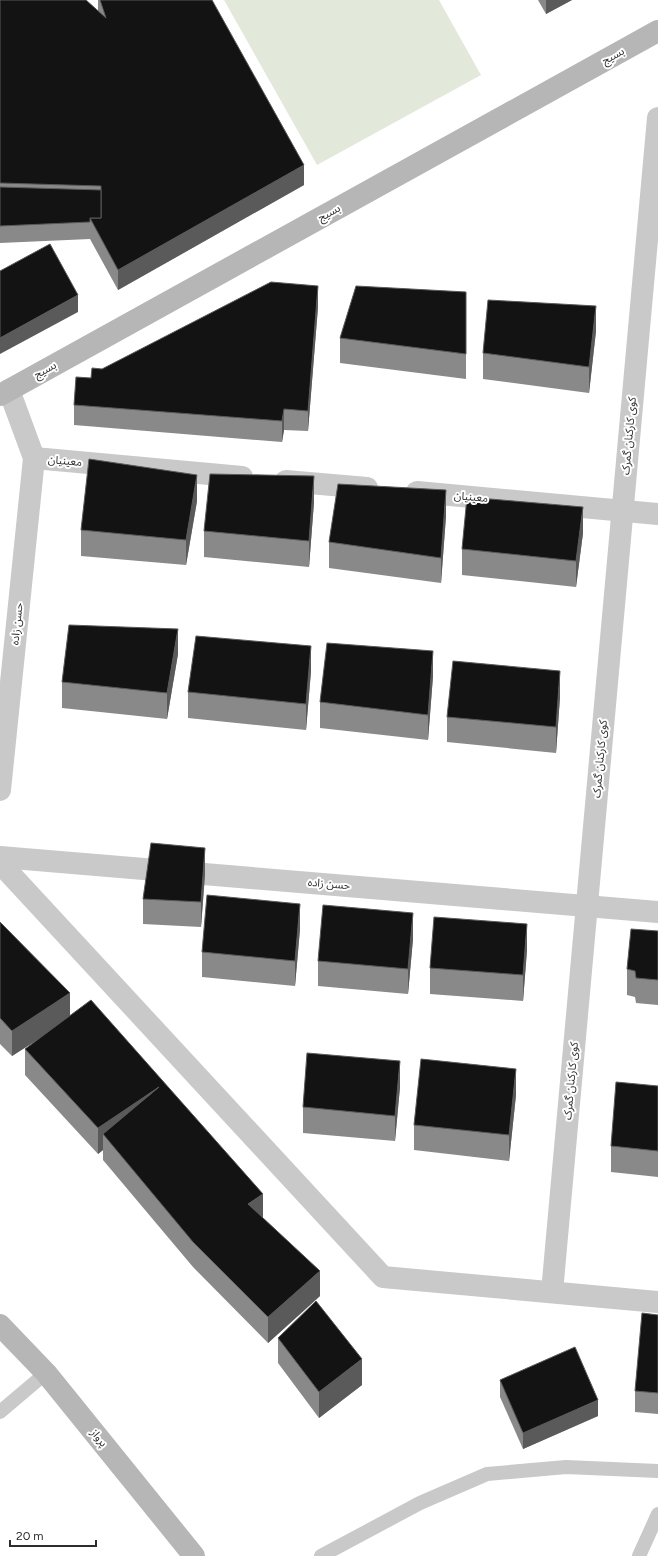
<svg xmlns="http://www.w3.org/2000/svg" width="658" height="1556" viewBox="0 0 658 1556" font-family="Figtree,'Noto Sans Arabic',sans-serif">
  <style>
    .green { fill: #e2e9db }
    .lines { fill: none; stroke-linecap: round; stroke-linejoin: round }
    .lane { stroke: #c9c9c9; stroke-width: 14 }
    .street { stroke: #c9c9c9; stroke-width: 22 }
    .secondary { stroke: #b6b6b6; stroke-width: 22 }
    .wall { fill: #898989 }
    .shaded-wall { fill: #5a5a5a }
    .building { fill: #131313; stroke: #5a5a5a }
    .labels { text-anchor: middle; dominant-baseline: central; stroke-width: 4; stroke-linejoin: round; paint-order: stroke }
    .street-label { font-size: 11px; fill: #2c2c2c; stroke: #fff }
  </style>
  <rect width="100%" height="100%" fill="#fff"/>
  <polygon class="green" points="224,0 439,0 481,75 317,165"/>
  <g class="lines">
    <g class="lane">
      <polyline points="0,1412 46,1373"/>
      <polyline points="321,1556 420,1503 487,1474 566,1467 658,1471"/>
      <polyline points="639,1556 658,1514"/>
    </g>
    <g class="street">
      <polyline points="34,458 242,477"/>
      <polyline points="286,481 367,488"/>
      <polyline points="417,492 658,514"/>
      <polyline points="0,790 34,458 9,390"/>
      <polyline points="0,857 658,912"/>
      <polyline points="0,863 383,1277 658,1302"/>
      <polyline points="552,1292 658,118"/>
    </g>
    <g class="secondary">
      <polyline points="0,395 658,31"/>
      <polyline points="0,1325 46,1373 194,1556"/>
    </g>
  </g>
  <g class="wall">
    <polygon points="0,0 98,11 98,0 212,0 304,185 118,290 90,239 0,243"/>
    <polygon points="538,0 572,0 546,14"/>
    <polygon points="466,292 466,379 340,363 340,338"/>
    <polygon points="318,307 308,431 284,430 282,442 74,425 74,405 91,378 102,369"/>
    <polygon points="596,331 589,393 483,379 483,353"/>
    <polygon points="197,501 186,565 81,556 81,530"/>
    <polygon points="314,502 309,567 204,557 204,531"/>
    <polygon points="446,516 441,583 329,568 329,542"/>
    <polygon points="583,533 576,587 462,575 462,549"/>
    <polygon points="178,654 167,719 62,708 62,682"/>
    <polygon points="311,671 306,730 188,718 188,692"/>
    <polygon points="433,676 428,740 320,728 320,702"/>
    <polygon points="560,697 556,753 447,742 447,717"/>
    <polygon points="205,874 201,927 143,924 143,899"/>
    <polygon points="0,922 70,1016 263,1218 320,1296 268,1343 193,1267 103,1160 103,1150 98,1154 25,1075 25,1049 40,1038 12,1056 0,1044"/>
    <polygon points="300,929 295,986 202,977 202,952"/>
    <polygon points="658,931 658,1005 636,1003 635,997 627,995 627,969"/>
    <polygon points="413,939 408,994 318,986 318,961"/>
    <polygon points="527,950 523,1001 430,994 430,968"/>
    <polygon points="658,1086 658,1177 611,1172 611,1146"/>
    <polygon points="400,1087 395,1141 303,1133 303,1107"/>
    <polygon points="516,1095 509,1161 414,1150 414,1125"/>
    <polygon points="658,1315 658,1414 635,1412 635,1391"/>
    <polygon points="278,1338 362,1385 319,1418 278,1363"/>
    <polygon points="500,1380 598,1416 523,1449 500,1397"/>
  </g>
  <g class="shaded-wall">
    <polygon points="546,0 572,0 546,14"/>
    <polygon points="304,165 304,185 118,290 118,270"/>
    <polygon points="318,286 318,307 308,431 308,411"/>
    <polygon points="78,295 78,312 0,354 0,338"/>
    <polygon points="596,306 596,331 589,393 589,367"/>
    <polygon points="284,409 284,430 282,442 282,421"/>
    <polygon points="197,475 197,501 186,565 186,540"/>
    <polygon points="314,476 314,502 309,567 309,541"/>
    <polygon points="446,490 446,516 441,583 441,558"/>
    <polygon points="583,507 583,533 576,587 576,561"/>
    <polygon points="178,629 178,654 167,719 167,693"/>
    <polygon points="311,646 311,671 306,730 306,704"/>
    <polygon points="433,651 433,676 428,740 428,715"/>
    <polygon points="560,671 560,697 556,753 556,727"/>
    <polygon points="205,848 205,874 201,927 201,902"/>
    <polygon points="300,904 300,929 295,986 295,961"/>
    <polygon points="413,913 413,939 408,994 408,969"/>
    <polygon points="527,924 527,950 523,1001 523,975"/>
    <polygon points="70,993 70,1019 12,1056 12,1031"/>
    <polygon points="400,1061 400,1087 395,1141 395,1116"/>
    <polygon points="516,1069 516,1095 509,1161 509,1135"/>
    <polygon points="159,1087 103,1134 103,1150 98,1154 98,1128"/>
    <polygon points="263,1194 263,1219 248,1204"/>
    <polygon points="320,1271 320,1296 268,1343 268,1317"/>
    <polygon points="362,1359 362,1385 319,1418 319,1392"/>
    <polygon points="598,1400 598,1416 523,1449 523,1433"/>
  </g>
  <g class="building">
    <polygon points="0,0 86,0 106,18 100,0 212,0 304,165 118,270 90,218 101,218 101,186 0,183"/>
    <polygon points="0,187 101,190 101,218 90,218 90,222 0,226"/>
    <polygon points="50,244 78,295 0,338 0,271"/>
    <polygon points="271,282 318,286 308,411 284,409 282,421 74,405 76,377 91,378 92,368 102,369"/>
    <polygon points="356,286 466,292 466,354 340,338"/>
    <polygon points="488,300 596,306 589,367 483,353"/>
    <polygon points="89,459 197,475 186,540 81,530"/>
    <polygon points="210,474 314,476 309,541 204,531"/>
    <polygon points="338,484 446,490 441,558 329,542"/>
    <polygon points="467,497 583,507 576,561 462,549"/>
    <polygon points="69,625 178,629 167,693 62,682"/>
    <polygon points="196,636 311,646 306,704 188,692"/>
    <polygon points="327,643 433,651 428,715 320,702"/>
    <polygon points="453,661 560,671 556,727 447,717"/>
    <polygon points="151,843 205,848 201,902 143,899"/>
    <polygon points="207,895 300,904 295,961 202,952"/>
    <polygon points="323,905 413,913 408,969 318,961"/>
    <polygon points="434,917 527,924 523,975 430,968"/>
    <polygon points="0,922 70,993 12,1031 0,1018"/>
    <polygon points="631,929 658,931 658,980 636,978 635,971 627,969"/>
    <polygon points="91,1000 263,1194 248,1204 320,1271 268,1317 193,1242 103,1134 159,1087 98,1128 25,1049"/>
    <polygon points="307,1053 400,1061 395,1116 303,1107"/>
    <polygon points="421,1059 516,1069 509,1135 414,1125"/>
    <polygon points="616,1082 658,1086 658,1151 611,1146"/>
    <polygon points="316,1301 362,1359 319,1392 278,1338"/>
    <polygon points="642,1313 658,1315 658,1393 635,1391"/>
    <polygon points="575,1347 598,1400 523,1433 500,1380"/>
  </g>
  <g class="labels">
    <g class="street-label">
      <text transform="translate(613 56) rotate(-29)">بسیج</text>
      <text transform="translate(329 213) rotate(-29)">بسیج</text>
      <text transform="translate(45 370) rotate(-29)">بسیج</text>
      <text transform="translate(629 436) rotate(-85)">کوی کارکنان گمرک</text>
      <text transform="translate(65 461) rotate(5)">معینیان</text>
      <text transform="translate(471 497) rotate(5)">معینیان</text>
      <text transform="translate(17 624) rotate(-84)">حسن زاده</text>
      <text transform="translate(600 759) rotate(-85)">کوی کارکنان گمرک</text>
      <text transform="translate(329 884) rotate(5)">حسن زاده</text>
      <text transform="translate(571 1081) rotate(-85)">کوی کارکنان گمرک</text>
      <text transform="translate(99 1438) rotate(51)">پرواز</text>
    </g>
  </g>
  <path d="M10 1540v6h86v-6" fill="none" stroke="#2c2c2c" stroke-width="2"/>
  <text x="16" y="1540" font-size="12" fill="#2c2c2c" stroke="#ffffff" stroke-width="3" paint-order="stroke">20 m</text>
</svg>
